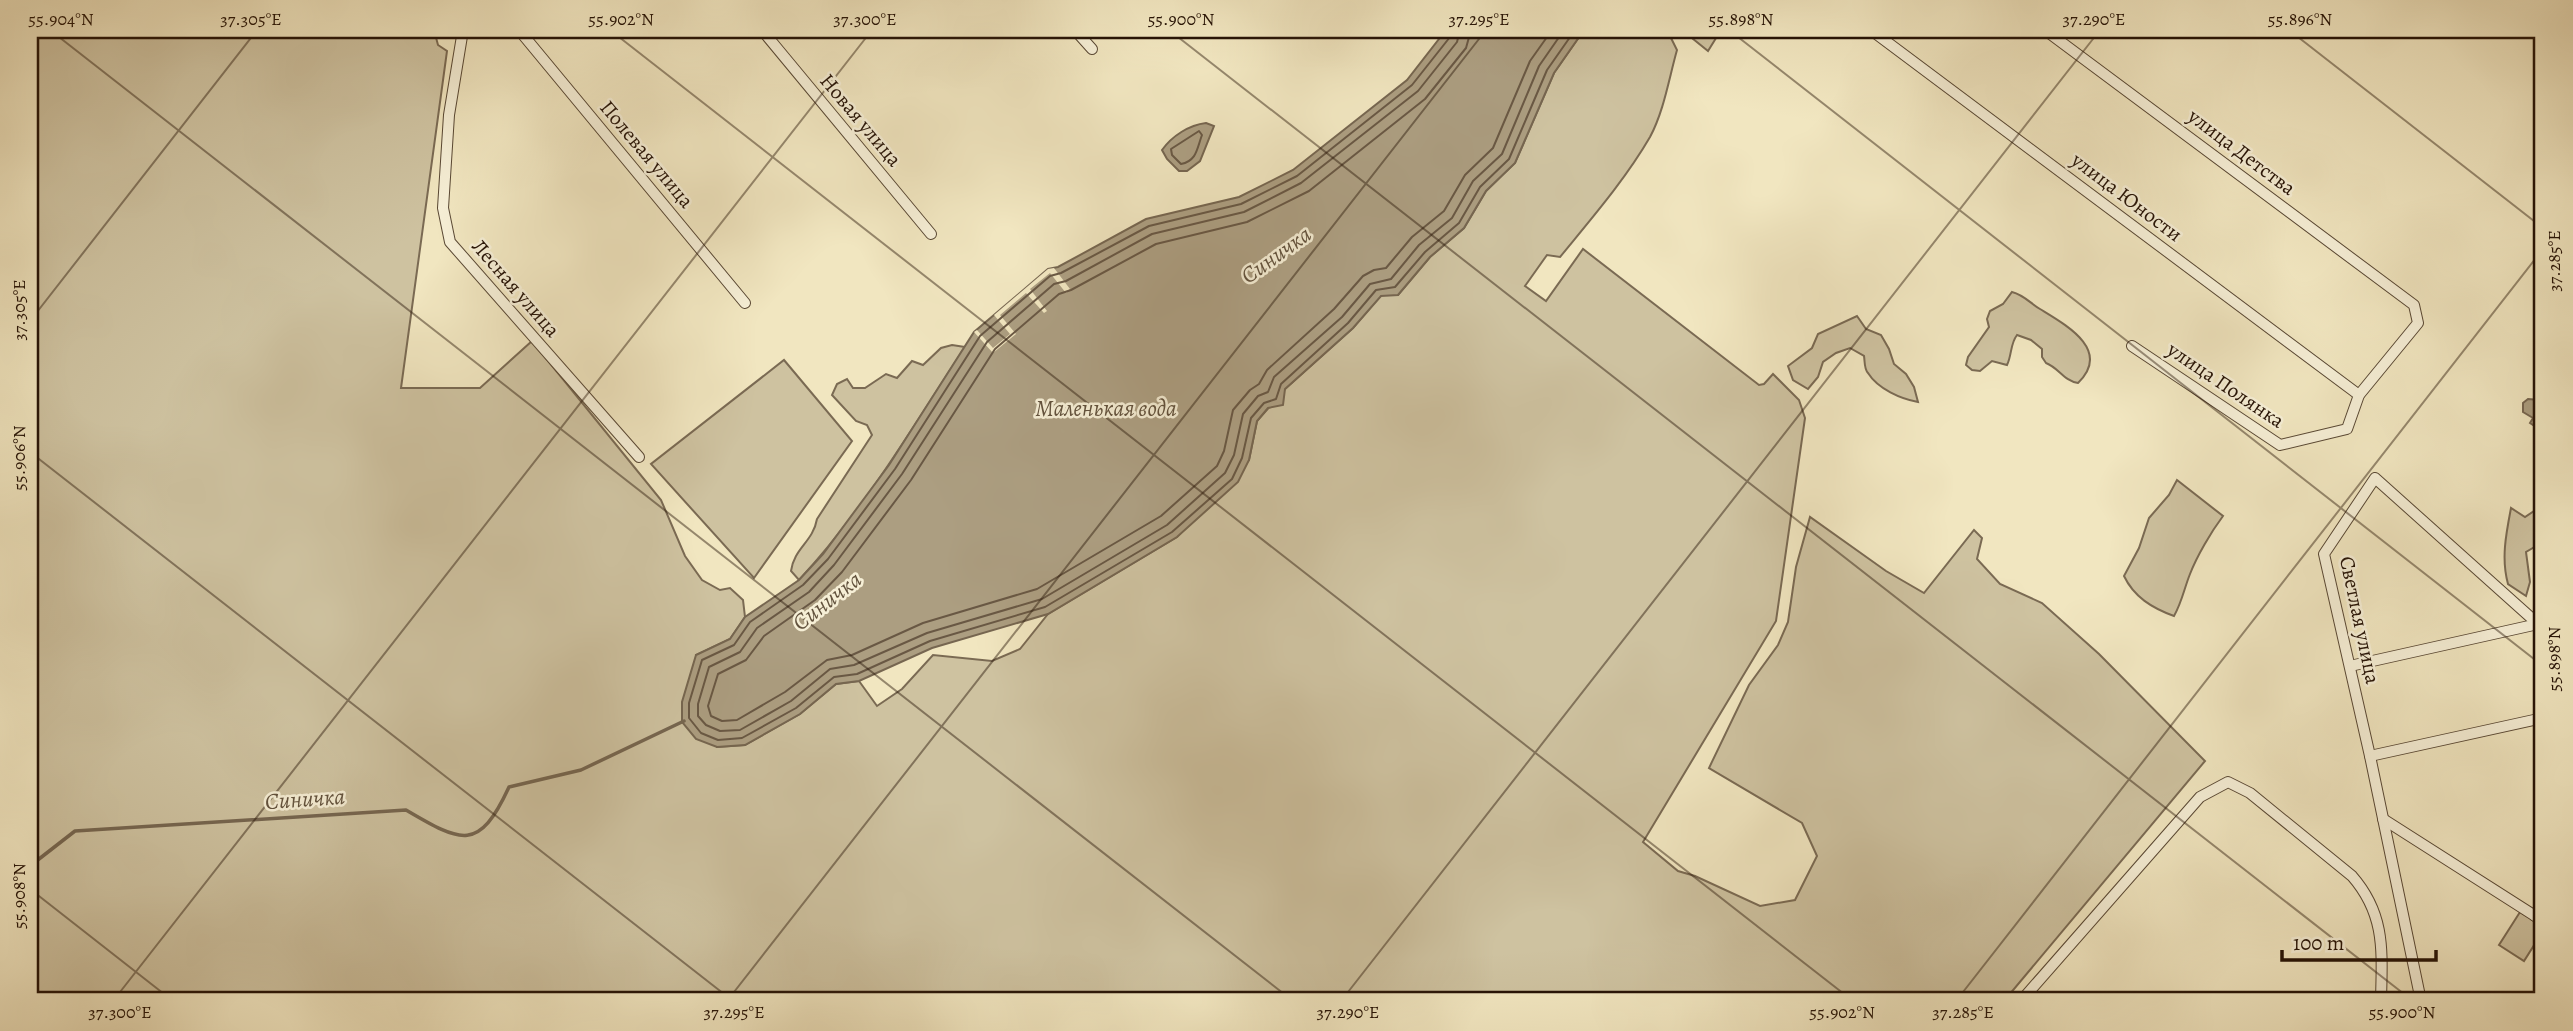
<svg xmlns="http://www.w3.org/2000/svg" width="2573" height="1031" viewBox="0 0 2573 1031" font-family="Alegreya,serif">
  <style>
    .green { fill: #cec2a0; stroke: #7a6a53; stroke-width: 2 }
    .water { fill: #ac9e81; stroke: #766650; stroke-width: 2 }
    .pier { fill: #f1e6c0 }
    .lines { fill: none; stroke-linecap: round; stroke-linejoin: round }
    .shore { stroke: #695844; stroke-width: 2 }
    .stream { stroke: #766650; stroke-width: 3.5 }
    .street-casing { stroke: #594834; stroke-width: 12 }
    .street { stroke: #f6efd6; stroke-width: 10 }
    .ticks { fill: none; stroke: #261306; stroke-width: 2; stroke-opacity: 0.45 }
    .labels { text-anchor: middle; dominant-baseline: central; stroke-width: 5; stroke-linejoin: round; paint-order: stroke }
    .street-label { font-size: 21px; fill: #261306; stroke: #f6efd6 }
    .water-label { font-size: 23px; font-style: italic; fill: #62523d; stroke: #f6efd6 }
    .neatline { fill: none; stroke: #261306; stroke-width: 2.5 }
    .ticks-label { font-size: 18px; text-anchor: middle; fill: #261306 }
  </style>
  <rect width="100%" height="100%" fill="#f1e6c0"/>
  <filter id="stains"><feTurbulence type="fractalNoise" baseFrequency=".00286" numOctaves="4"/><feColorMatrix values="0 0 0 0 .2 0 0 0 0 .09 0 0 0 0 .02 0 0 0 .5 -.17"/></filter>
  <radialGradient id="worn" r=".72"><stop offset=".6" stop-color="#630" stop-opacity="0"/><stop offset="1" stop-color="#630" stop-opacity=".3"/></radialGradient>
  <g class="green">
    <path d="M30,30H434L438,45L447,51L401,388H480L532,341L661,500L685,556L702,580L720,590L730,588L743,600L745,617L730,639L696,655L717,747L745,745L800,714L836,684L859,681L877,706L902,689L933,655L992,661L1020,649L1048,614L1177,537L1249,460L1257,421L1285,389L1353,328L1381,295H1398L1430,257L1464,228L1486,191L1515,163L1554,73L1584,30H1662L1670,36L1677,50C1669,78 1664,111 1650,137C1625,180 1591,219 1560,257L1547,255L1525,286L1546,301L1583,249L1759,385L1764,384L1773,374L1799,400L1805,418L1776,621L1643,842L1678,871L1695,876L1760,906L1795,900L1817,856L1802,823L1709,768L1749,685L1778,645L1788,622L1796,567L1810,517L1886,571L1924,593L1974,530L1982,538L1977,559L2000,584L2042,603L2099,654L2205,761L2004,1001H30Z"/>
    <polygon points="1682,30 1721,30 1708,51"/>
    <path d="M2012,292C2024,295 2030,303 2040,309C2066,325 2112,350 2078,383C2064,381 2059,368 2046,363L2042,357V349L2031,340L2017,335C2010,344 2012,355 2007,365L1992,361L1980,371L1972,370L1966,365L1968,357L1989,327L1987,319L1990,311L2003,304Z"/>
    <path d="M1857,316L1866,329L1881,335L1889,349L1894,364L1906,374L1914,387L1918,402C1901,399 1878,389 1868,373C1864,369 1865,362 1864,356L1850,348L1836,353L1823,362L1818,377L1808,389L1793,380L1788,366L1812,348L1818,334Z"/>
    <path d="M952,345L965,347C913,427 864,510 799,580L791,571C794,548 813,542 817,519L872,435L867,425L856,421L832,395L837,384L847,379L853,388H865L886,374L897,378L912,361L923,365L941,348Z"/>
    <polygon points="784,360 852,441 754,578 651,464"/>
    <path d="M2177,480L2223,516C2211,532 2197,556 2190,574C2184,589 2182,602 2174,616C2152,608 2134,597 2124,576L2139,548L2149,518L2169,495Z"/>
    <path d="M2543,505V542L2526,552L2530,582L2526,596L2508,584C2501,559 2506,534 2511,508L2525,517Z"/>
    <polygon points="2520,912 2543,926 2543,931 2524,961 2499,945"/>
  </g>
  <g class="water">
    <polygon points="1446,30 1584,30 1554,73 1515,163 1486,191 1464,228 1430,257 1398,295 1381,296 1353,328 1285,389 1283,405 1268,408 1257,421 1249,460 1238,482 1177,537 1048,614 932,648 859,681 836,684 800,714 745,745 717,747 696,739 682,722 682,702 696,655 730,639 745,617 799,580 823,554 889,465 974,332 1048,269 1058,267 1146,219 1239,197 1293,170 1407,80"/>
    <path d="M1206,123L1214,126L1200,161L1187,171H1179L1167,159L1162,150C1172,136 1189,125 1206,123Z"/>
    <polygon points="2528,399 2540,400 2543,403 2543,419 2539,421 2536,427 2530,423 2533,418 2523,412 2523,403"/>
  </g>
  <polygon class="pier" points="1054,268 1070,289 1066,293 1050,273 1030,289 1047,311 1044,313 1026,293 1000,315 1016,334 993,353 974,332 977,330 993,348 1010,334 994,315 1048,269"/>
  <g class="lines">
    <g class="shore">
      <polyline points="1451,30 1450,37 1412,85 1297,176 1241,204 1149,226 1061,273 1050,276 980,336 895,469 828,559 803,585 750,622 734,645 702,660 689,703 689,718 701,733 718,740 742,738 796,708 834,677 857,674 930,641 1045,607 1172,532 1232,479 1242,458 1251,418 1264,403 1276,399 1281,384 1348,323 1376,290 1395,287 1425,252 1459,223 1480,187 1509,159 1547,70 1575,30"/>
      <polyline points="1460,30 1457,42 1418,91 1301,183 1244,212 1152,234 1066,281 1054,284 987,342 902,474 834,565 809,592 757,628 740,652 709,667 698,704 698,716 706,725 720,731 740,730 791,701 830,669 854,665 927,633 1042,599 1167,525 1225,473 1234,455 1243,414 1258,396 1268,392 1274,377 1342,317 1370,284 1391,279 1419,245 1452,218 1473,181 1502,154 1539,66 1564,30"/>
      <polyline points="1471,30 1466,48 1425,99 1309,191 1247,222 1156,244 1071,290 1059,294 995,349 911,480 842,572 815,600 764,636 746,660 718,674 708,706 711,716 722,721 737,720 785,692 827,660 852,655 923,623 1037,589 1161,516 1217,466 1224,451 1233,410 1250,390 1259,384 1267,370 1334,309 1363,276 1374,270 1386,268 1412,237 1444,211 1465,175 1493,148 1530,61 1552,30"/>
      <path d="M1199,131L1202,135C1197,148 1197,161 1181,164L1172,155L1171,149Z"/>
    </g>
    <path class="stream" d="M30,866L75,831L406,810C462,843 479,852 509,787L581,770L684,721"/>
    <defs>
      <g id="street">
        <polyline points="463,30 449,115 443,208 450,242 639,457"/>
        <polyline points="519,30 745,303"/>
        <polyline points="762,30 931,234"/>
        <polyline points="1075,30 1092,49"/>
        <polyline points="1871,30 2359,395"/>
        <polyline points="2045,30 2414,305 2418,323 2359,395 2347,429 2280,445 2132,346"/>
        <polyline points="2350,666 2538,624"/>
        <polyline points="2370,756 2543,718"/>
        <polyline points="2383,819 2543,921"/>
        <polyline points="2535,916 2543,903"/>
        <path d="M2021,1001L2200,797L2228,782L2250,793L2352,876C2386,915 2382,952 2381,1001"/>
        <polyline points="2421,1001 2370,756 2324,554 2375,478 2538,624 2543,623"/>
      </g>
    </defs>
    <use href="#street" class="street-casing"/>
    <use href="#street" class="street"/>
  </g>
  <path class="ticks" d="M50,30L1293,1001M610,30L1853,1001M1169,30L2413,1001M1729,30L2543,666M2289,30L2543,228M30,321L257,30M30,452L733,1001M30,889L173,1001M113,1001L872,30M727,1001L1486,30M1341,1001L2100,30M1956,1001L2543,249"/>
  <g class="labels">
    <g class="street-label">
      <text transform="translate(861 120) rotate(50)">Новая улица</text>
      <text transform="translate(2242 152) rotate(37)">улица Детства</text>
      <text transform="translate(647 154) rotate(50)">Полевая улица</text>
      <text transform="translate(2127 197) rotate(37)">улица Юности</text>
      <text transform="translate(516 288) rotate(49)">Лесная улица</text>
      <text transform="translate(2226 385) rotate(34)">улица Полянка</text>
      <text transform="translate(2360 620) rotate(78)">Светлая улица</text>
    </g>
    <g class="water-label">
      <text transform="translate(1276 255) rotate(-36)">Синичка</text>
      <text x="1106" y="408">Маленькая вода</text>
      <text transform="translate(827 601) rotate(-38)">Синичка</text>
      <text transform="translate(305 799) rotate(-4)">Синичка</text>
    </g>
  </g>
  <rect width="2573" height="1031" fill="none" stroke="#f1e6c0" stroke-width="77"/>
  <path d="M2282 950v10h154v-10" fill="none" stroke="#261306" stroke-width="3.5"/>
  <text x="2293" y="950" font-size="21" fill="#261306" stroke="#f6efd6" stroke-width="5" paint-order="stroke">100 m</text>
  <rect x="38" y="38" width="2496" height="954" class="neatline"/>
  <g class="ticks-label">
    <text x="61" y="25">55.904°N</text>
    <text x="251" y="25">37.305°E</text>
    <text x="621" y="25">55.902°N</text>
    <text x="865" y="25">37.300°E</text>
    <text x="1181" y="25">55.900°N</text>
    <text x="1479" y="25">37.295°E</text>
    <text x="1741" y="25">55.898°N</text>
    <text x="2094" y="25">37.290°E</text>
    <text x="2300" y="25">55.896°N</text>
    <text transform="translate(2554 261) rotate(-90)" y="6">37.285°E</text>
    <text transform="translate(19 310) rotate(-90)" y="6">37.305°E</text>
    <text transform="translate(19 458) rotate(-90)" y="6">55.906°N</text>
    <text transform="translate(2554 659) rotate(-90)" y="6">55.898°N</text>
    <text transform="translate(19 896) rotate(-90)" y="6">55.908°N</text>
    <text x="120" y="1018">37.300°E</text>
    <text x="734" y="1018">37.295°E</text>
    <text x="1348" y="1018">37.290°E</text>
    <text x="1842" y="1018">55.902°N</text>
    <text x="1963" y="1018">37.285°E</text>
    <text x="2402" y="1018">55.900°N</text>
  </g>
  <rect width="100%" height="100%" filter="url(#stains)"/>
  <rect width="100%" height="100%" fill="url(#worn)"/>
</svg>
